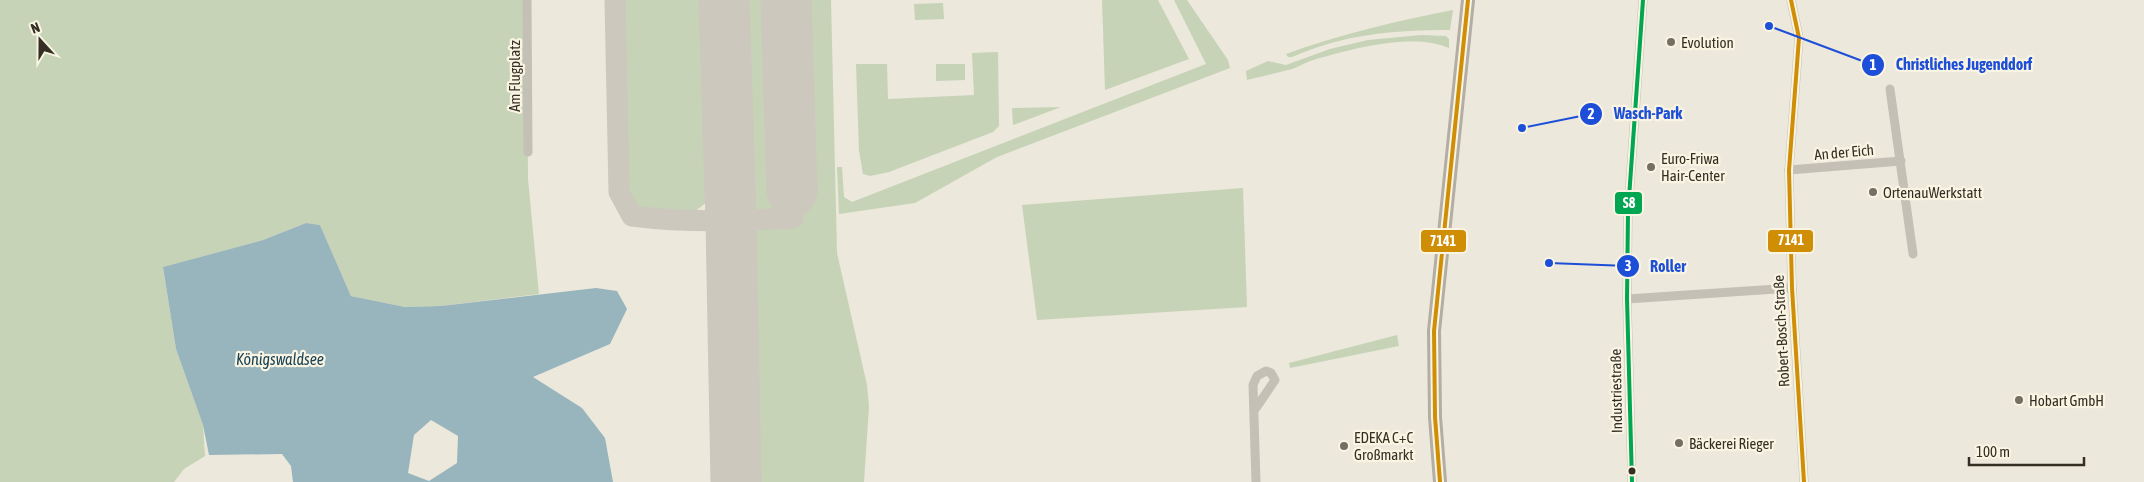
<svg xmlns="http://www.w3.org/2000/svg" width="2144" height="482" viewBox="0 0 2144 482" font-family="'Asap Condensed',sans-serif">
  <style>
    .green { fill: #c6d3b6 }
    .water { fill: #98b4bd; fill-rule: evenodd }
    .lines { fill: none; stroke-linecap: round; stroke-linejoin: round }
    .taxiway { stroke: #ccc8be; stroke-width: 21 }
    .runway { stroke: #ccc8be; stroke-width: 51 }
    .street { stroke: #c4c0b6; stroke-width: 9 }
    .primary { stroke: #b3aea5; stroke-width: 14 }
    .bus-1-casing { stroke: #faf5e3; stroke-width: 8 }
    .bus-2-casing { stroke: #faf5e3; stroke-width: 8 }
    .bus-1 { stroke: #d08e07; stroke-width: 4 }
    .bus-2 { stroke: #00a651; stroke-width: 4 }
    .poi-dot { fill: #746f65; stroke: #faf5e3; stroke-width: 2 }
    .bus-dot { fill: #342e25; stroke: #faf5e3; stroke-width: 2 }
    .labels { text-anchor: middle; dominant-baseline: central; stroke-width: 4.5; stroke-linejoin: round; paint-order: stroke }
    .poi-label { font-size: 15px; fill: #342e25; stroke: #faf5e3; text-anchor: start }
    .street-label { font-size: 15px; fill: #342e25; stroke: #faf5e3 }
    .water-label { font-size: 16px; font-style: italic; fill: #194257; stroke: #faf5e3 }
    .leader { fill: none; stroke: #1d4ed8; stroke-width: 2 }
    .callout-dot { fill: #1d4ed8; stroke: #faf5e3; stroke-width: 2 }
    .mark-label { font-size: 15px; text-anchor: middle; font-weight: bold; fill: #fff }
    .callout-label { font-size: 16px; text-anchor: middle; font-weight: bold; fill: #1d4ed8; stroke: #faf5e3; stroke-width: 4.5; stroke-linejoin: round; paint-order: stroke }
    .line-badge { stroke: #faf5e3; stroke-width: 2 }
    .badge-label { font-size: 14px; text-anchor: middle; font-weight: bold; fill: #fff }
  </style>
  <rect width="100%" height="100%" fill="#ece8dc"/>
  <g class="green">
    <polygon points="0,0 527,0 528,179 539,294 441,306 405,307 351,296 320,225 306,223 263,240 163,267 176,349 203,425 205,456 184,469 174,482 0,482"/>
    <polygon points="619,0 710,0 716,195 694,212 639,209 625,190"/>
    <polygon points="734,0 831,0 837,253 867,385 869,406 864,482 748,482"/>
    <polygon points="1102,0 1158,0 1189,59 1105,90"/>
    <polygon points="1174,0 1187,0 1228,60 1230,68 997,157 915,203 839,214 837,167 842,167 844,197 852,202 1206,64"/>
    <polygon points="943,3 944,19 915,20 914,4"/>
    <path d="M1453,10L1450,30C1393,30 1345,34 1292,57H1288L1286,54C1341,34 1396,21 1453,10Z"/>
    <path d="M1421,35L1446,36L1449,39V48C1413,32 1351,49 1313,60C1306,62 1299,67 1292,69C1277,73 1262,76 1247,80L1246,71L1268,61L1286,65L1330,49L1368,40Z"/>
    <polygon points="998,52 999,126 993,132 889,172 870,176 863,174 859,151 856,64 887,64 888,99 974,95 972,53"/>
    <polygon points="936,64 965,64 965,80 936,81"/>
    <polygon points="1061,107 1013,125 1012,108"/>
    <polygon points="1243,188 1247,307 1037,320 1022,205"/>
    <polygon points="1397,335 1399,346 1290,368 1289,363"/>
  </g>
  <path class="water" d="M306,223L320,225L351,296L405,307L441,306L596,288L617,291L627,309L610,344L533,377L582,408L605,438L613,482H293L291,466L282,454L209,455L203,425L176,349L163,267L263,240ZM431,420L458,436L457,463L429,481L408,473L414,435Z"/>
  <g class="lines">
    <path class="taxiway" d="M615,0L619,192L632,216C686,223 739,221 793,218L792,191"/>
    <g class="runway">
      <polyline points="724,0 731,222 736,482"/>
      <polyline points="786,0 792,191"/>
    </g>
    <g class="street">
      <polyline points="527,0 528,152"/>
      <polyline points="1791,0 1799,38 1789,170 1792,288 1804,482"/>
      <polyline points="1890,89 1913,254"/>
      <polyline points="1789,170 1901,161"/>
      <polyline points="1627,299 1792,288"/>
      <polyline points="1256,408 1275,380 1271,373 1266,371 1257,376 1253,385 1256,482"/>
      <polyline points="1632,482 1627,299 1628,212 1643,0"/>
    </g>
    <polyline class="primary" points="1440,482 1435,417 1434,331 1468,0"/>
    <defs>
      <g id="bus-1">
        <polyline points="1791,0 1799,38 1789,170 1792,288 1804,482"/>
        <polyline points="1440,482 1435,417 1434,331 1468,0"/>
      </g>
      <polyline id="bus-2" points="1632,482 1627,299 1628,212 1643,0"/>
    </defs>
    <use href="#bus-1" class="bus-1-casing"/>
    <use href="#bus-2" class="bus-2-casing"/>
    <use href="#bus-1" class="bus-1"/>
    <use href="#bus-2" class="bus-2"/>
  </g>
  <g class="poi-dot">
    <circle cx="1671" cy="42" r="5"/>
    <circle cx="1651" cy="167" r="5"/>
    <circle cx="1873" cy="192" r="5"/>
    <circle cx="2019" cy="400" r="5"/>
    <circle cx="1679" cy="443" r="5"/>
    <circle cx="1344" cy="446" r="5"/>
  </g>
  <circle class="bus-dot" cx="1632" cy="471" r="4.5"/>
  <g class="labels">
    <g class="poi-label">
      <text x="1681" y="42">Evolution</text>
      <text x="1661" y="158">Euro-Friwa<tspan x="1661" dy="17">Hair-Center</tspan></text>
      <text x="1883" y="192">OrtenauWerkstatt</text>
      <text x="2029" y="400">Hobart GmbH</text>
      <text x="1354" y="437">EDEKA C+C<tspan x="1354" dy="17">Großmarkt</tspan></text>
      <text x="1689" y="443">Bäckerei Rieger</text>
    </g>
    <g class="street-label">
      <text transform="translate(514 76) rotate(-90)">Am Flugplatz</text>
      <text transform="translate(1844 152) rotate(-5)">An der Eich</text>
      <text transform="translate(1781 331) rotate(-93)">Robert-Bosch-Straße</text>
      <text transform="translate(1616 391) rotate(-91)">Industriestraße</text>
    </g>
    <g class="water-label">
      <text x="280" y="359">Königswaldsee</text>
    </g>
  </g>
  <path class="leader" d="M1769 26L1873 65M1522 128L1591 114M1549 263L1628 266"/>
  <g class="callout-dot">
    <circle cx="1769" cy="26" r="5"/>
    <circle cx="1522" cy="128" r="5"/>
    <circle cx="1549" cy="263" r="5"/>
    <circle cx="1873" cy="65" r="12"/>
    <circle cx="1591" cy="114" r="12"/>
    <circle cx="1628" cy="266" r="12"/>
  </g>
  <g class="mark-label">
    <text x="1873" y="70">1</text>
    <text x="1591" y="119">2</text>
    <text x="1628" y="271">3</text>
  </g>
  <g class="callout-label">
    <text x="1964" y="70">Christliches Jugenddorf</text>
    <text x="1648" y="119">Wasch-Park</text>
    <text x="1668" y="272">Roller</text>
  </g>
  <g class="line-badge">
    <rect x="1614" y="191" width="29" height="24" rx="5" fill="#00a651"/>
    <rect x="1767" y="229" width="47" height="24" rx="5" fill="#d08e07"/>
    <rect x="1420" y="229" width="47" height="24" rx="5" fill="#d08e07"/>
  </g>
  <g class="badge-label">
    <text x="1629" y="208">S8</text>
    <text x="1791" y="245">7141</text>
    <text x="1443" y="246">7141</text>
  </g>
  <g transform="translate(40 40) rotate(339)" stroke="#faf5e3" stroke-width="4" paint-order="stroke">
  <path d="M0-4L9 19L0 12L-9 19Z" fill="#342e25"/>
  <text y="-8" font-size="14" font-weight="bold" text-anchor="middle" fill="#342e25">N</text>
  </g>
  <path d="M1969 457v8h115v-8" fill="none" stroke="#342e25" stroke-width="2.5"/>
  <text x="1976" y="457" font-size="15" fill="#342e25" stroke="#faf5e3" stroke-width="4" paint-order="stroke">100 m</text>
</svg>
